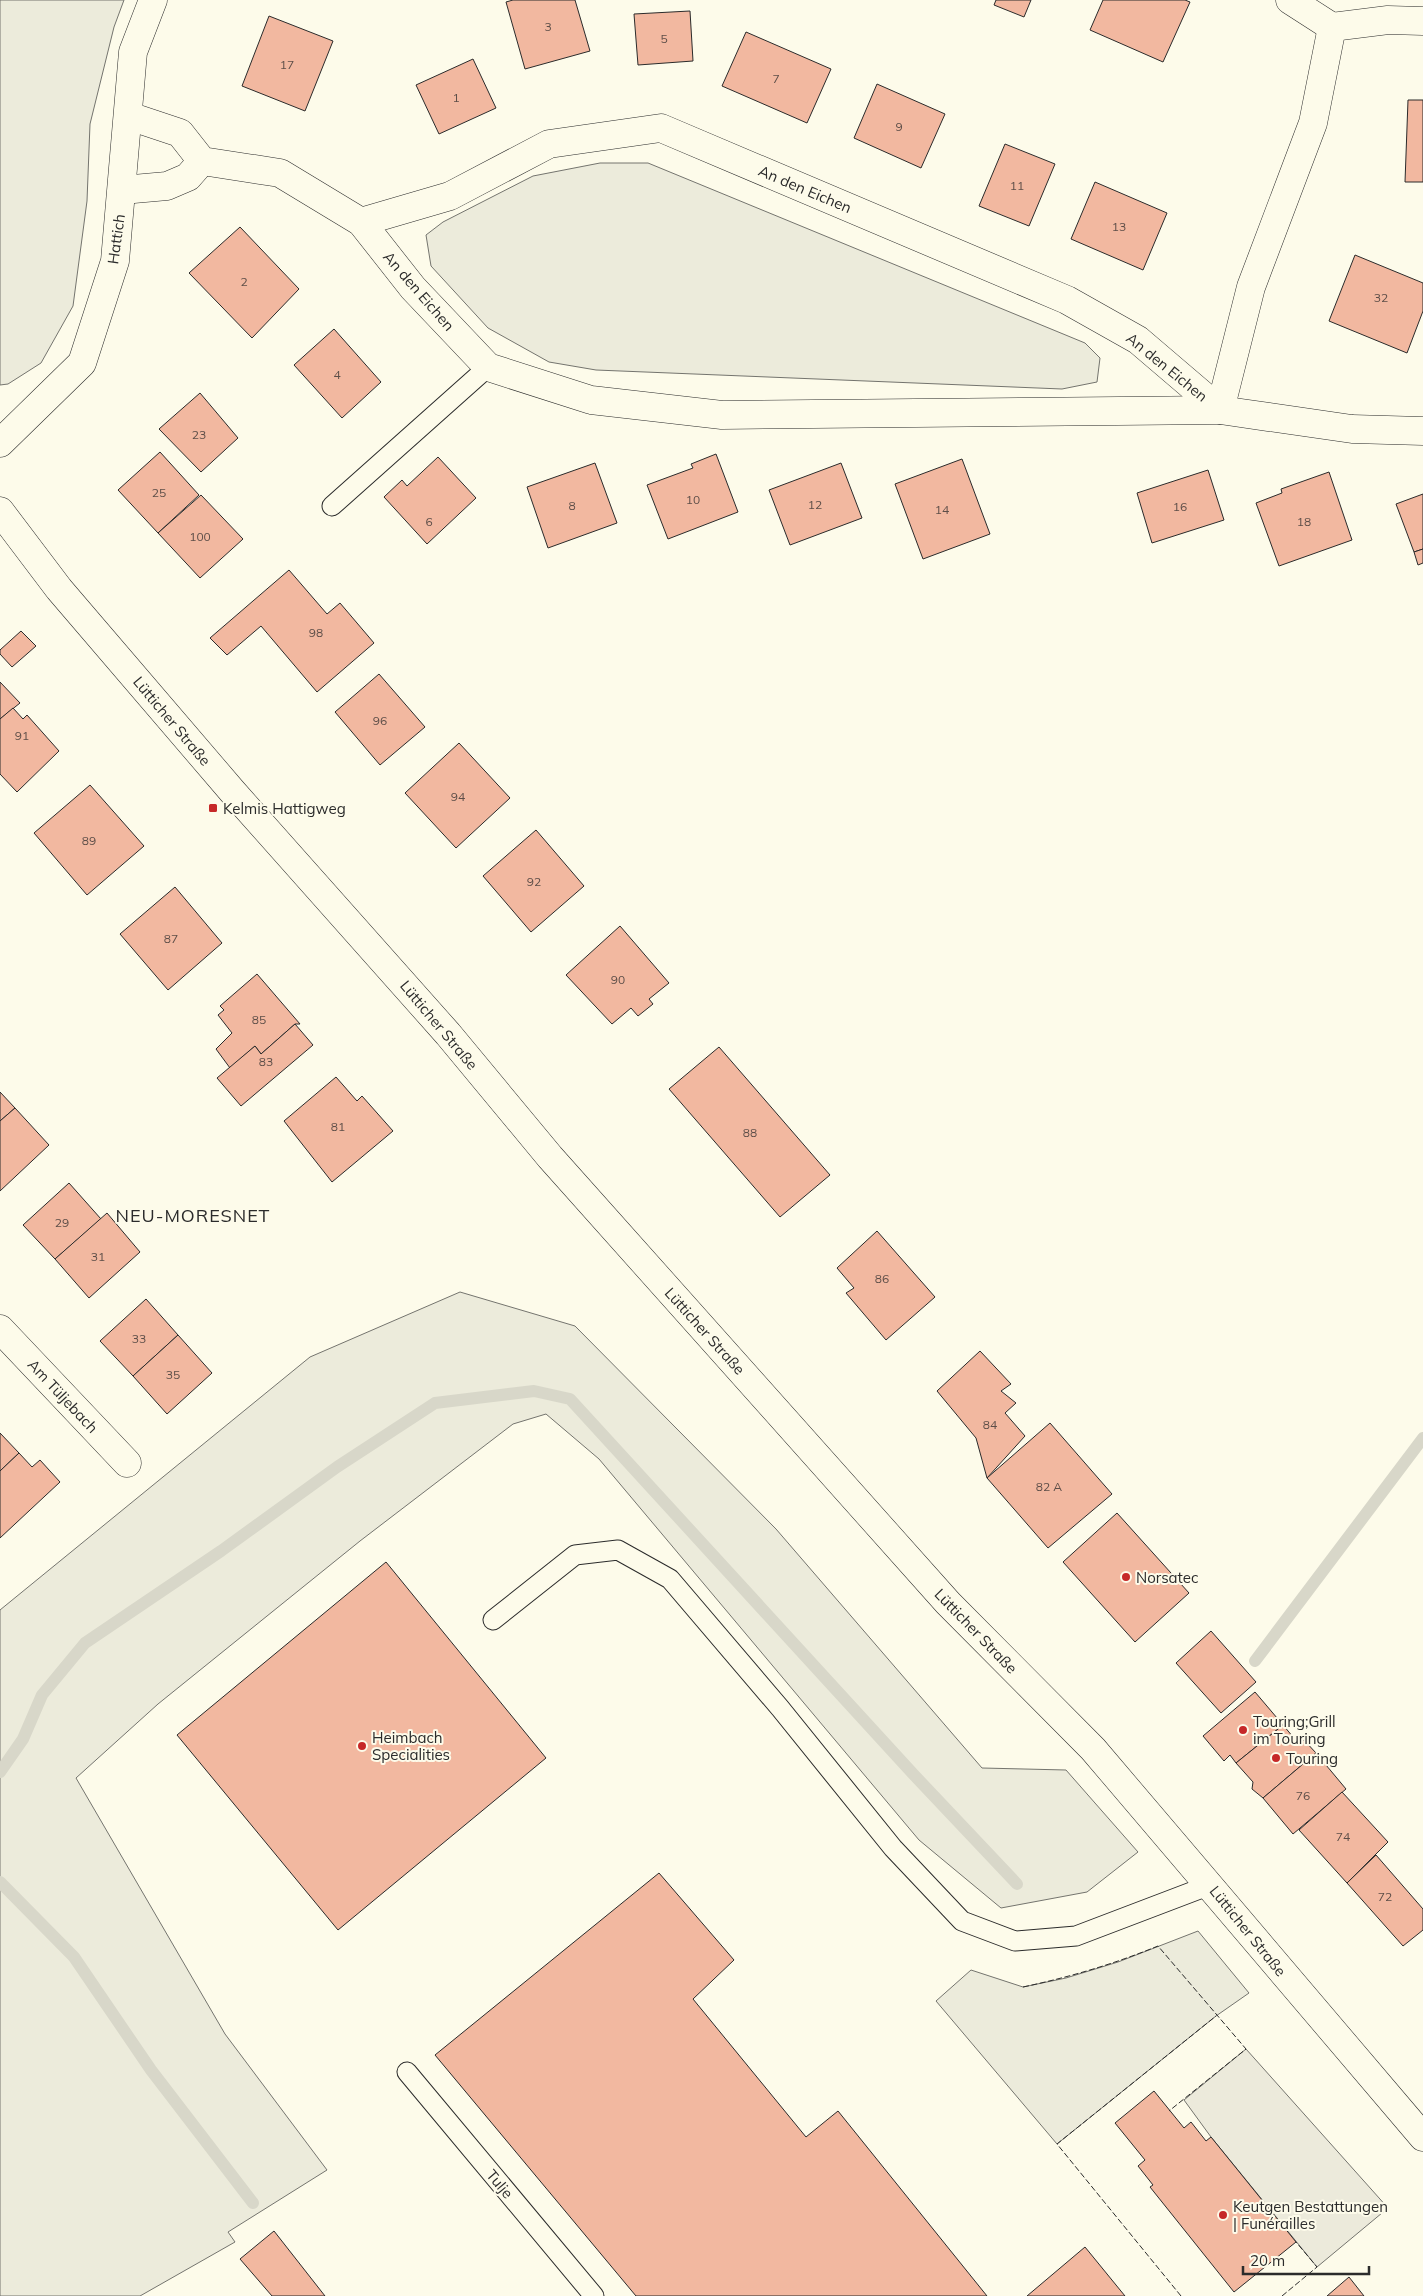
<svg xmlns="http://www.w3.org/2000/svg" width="1423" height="2296" viewBox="0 0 1423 2296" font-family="Mulish,sans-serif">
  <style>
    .green { fill: #ecebdb; stroke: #74746e }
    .parking { fill: #eceadb; stroke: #74746e }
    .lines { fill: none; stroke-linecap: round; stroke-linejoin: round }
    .stream { stroke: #d8d7c9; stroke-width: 12 }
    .building { fill: #f2b8a0; stroke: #2b2b2b }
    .service-casing { stroke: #2b2b2b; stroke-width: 21 }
    .minor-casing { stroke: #2b2b2b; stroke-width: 29 }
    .primary-casing { stroke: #2b2b2b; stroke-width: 29 }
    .service { stroke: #fdfbea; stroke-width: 19 }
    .minor { stroke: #fdfbea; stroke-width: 28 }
    .primary { stroke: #fdfbea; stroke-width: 28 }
    .fence { stroke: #2b2b2b; stroke-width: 1; stroke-dasharray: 6 2.5; stroke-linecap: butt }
    .poi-dot { fill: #c62828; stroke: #fdfbea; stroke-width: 2 }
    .labels { text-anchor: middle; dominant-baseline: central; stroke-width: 4; stroke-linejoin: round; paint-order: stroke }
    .number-label { font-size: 12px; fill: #5d4e48 }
    .street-label { font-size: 15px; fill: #2b2b2b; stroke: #fdfbea }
    .poi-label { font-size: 15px; fill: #2b2b2b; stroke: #fdfbea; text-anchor: start }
    .quarter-label { font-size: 18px; letter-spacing: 1px; fill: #2b2b2b; stroke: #fdfbea }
  </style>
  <rect width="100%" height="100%" fill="#fdfbea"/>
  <g class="green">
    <polygon points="0,0 124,0 114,27 90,124 87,201 73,306 41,363 8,384 0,385"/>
    <polygon points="600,163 648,163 1085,343 1100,358 1097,382 1062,389 596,370 549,362 488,328 431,266 426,235 443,222 533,176"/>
    <polygon points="460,1292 575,1326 776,1529 982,1768 1066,1770 1138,1852 1087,1892 1001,1908 919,1840 599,1459 546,1414 513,1424 360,1541 158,1704 76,1778 225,2034 327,2170 228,2232 235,2242 140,2296 0,2296 0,1610 310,1357"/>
    <polygon points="1198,1931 1249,1993 1216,2016 1057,2144 936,2001 971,1970 1023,1987 1066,1978 1118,1962"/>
  </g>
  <polygon class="parking" points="1246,2049 1388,2208 1317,2267 1211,2137 1184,2100"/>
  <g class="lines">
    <g class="stream">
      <polyline points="1255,1661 1423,1438"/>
      <polyline points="0,1772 23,1739 42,1695 85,1643 221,1551 337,1467 435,1403 534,1391 570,1399 915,1776 1017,1884"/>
      <polyline points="0,1882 74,1957 151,2070 253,2203"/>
    </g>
  </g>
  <g class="building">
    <polygon points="513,0 575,0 590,51 525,69 506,2"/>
    <polygon points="996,0 1031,0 1024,17 994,5"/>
    <polygon points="1103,0 1185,0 1190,2 1163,62 1090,30"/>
    <polygon points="690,11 693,61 638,65 634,14"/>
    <polygon points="269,16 333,41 305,111 242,86"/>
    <polygon points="746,32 831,69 807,123 722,86"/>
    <polygon points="473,59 496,108 439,134 416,85"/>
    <polygon points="877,84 945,114 921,168 854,138"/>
    <polygon points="1408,100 1423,100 1423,182 1405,182"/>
    <polygon points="1005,144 1055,164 1029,226 979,206"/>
    <polygon points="1095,182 1167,213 1143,270 1071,239"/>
    <polygon points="240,227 299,289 252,338 189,273"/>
    <polygon points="1355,255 1423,283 1423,311 1407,353 1329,321"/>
    <polygon points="334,329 381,382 342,418 294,365"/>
    <polygon points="200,393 238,438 201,472 159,429"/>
    <polygon points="160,452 199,495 158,533 118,490"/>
    <polygon points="716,454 738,512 668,539 647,485 693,468 691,464"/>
    <polygon points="438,457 476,498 427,544 384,497 402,480 407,486"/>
    <polygon points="962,459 990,534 923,559 895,484"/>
    <polygon points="595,463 617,523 548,548 527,487"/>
    <polygon points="841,463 862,518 790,545 769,490"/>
    <polygon points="1208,470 1224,520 1152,543 1137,493"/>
    <polygon points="1329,472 1352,540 1279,566 1256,503 1282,493 1281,489"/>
    <polygon points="1423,494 1423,549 1414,552 1396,504"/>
    <polygon points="201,495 243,539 200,578 158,533"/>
    <polygon points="1423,549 1423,563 1418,565 1414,552"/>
    <polygon points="289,570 327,614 340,603 374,643 317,692 261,626 227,655 210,638"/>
    <polygon points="21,631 36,646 12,667 0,654 0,650"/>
    <polygon points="379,674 425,727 380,765 335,712"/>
    <polygon points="0,682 20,703 0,719"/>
    <polygon points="13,708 23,719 27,715 59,751 17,792 0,774 0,719"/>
    <polygon points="459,743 510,798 456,848 405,793"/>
    <polygon points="90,785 144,846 87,895 34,833"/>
    <polygon points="536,830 584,886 531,932 483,876"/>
    <polygon points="175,887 222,943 168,990 120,934"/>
    <polygon points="620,926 669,983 649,999 653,1004 638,1016 631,1008 612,1024 566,975"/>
    <polygon points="257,974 300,1024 295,1024 261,1054 255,1046 230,1068 216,1049 232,1033 218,1015 224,1010 220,1006"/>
    <polygon points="295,1024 313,1045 241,1106 217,1078 255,1046 261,1054"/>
    <polygon points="719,1047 830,1175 780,1217 669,1089"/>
    <polygon points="336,1077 357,1101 362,1096 393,1131 332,1182 284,1121"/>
    <polygon points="0,1092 15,1108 0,1121"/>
    <polygon points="15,1108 49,1145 0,1191 0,1121"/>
    <polygon points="69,1183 101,1219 55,1259 23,1225"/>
    <polygon points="107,1213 140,1252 89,1298 55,1259"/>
    <polygon points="877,1231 935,1297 886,1340 846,1293 854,1288 837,1268"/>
    <polygon points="146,1299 178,1335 133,1376 100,1341"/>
    <polygon points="178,1335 212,1373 167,1414 133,1376"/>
    <polygon points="980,1351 1011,1384 1001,1391 1016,1403 1005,1413 1025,1436 987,1478 976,1438 937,1391"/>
    <polygon points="1050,1423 1112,1494 1048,1548 987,1478"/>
    <polygon points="0,1433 19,1453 0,1471"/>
    <polygon points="19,1453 32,1467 40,1460 60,1482 0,1538 0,1471"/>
    <polygon points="1117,1513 1189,1593 1135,1642 1063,1562"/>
    <polygon points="386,1562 546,1758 338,1930 177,1735"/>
    <polygon points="1211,1631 1256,1682 1221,1713 1176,1663"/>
    <polygon points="1255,1692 1283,1725 1236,1763 1230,1755 1224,1761 1203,1736"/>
    <polygon points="1283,1725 1299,1744 1304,1740 1316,1753 1263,1798 1252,1789 1253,1782 1236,1763"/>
    <polygon points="1316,1753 1346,1789 1293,1834 1263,1798"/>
    <polygon points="1342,1792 1388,1842 1347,1883 1299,1830"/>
    <polygon points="1376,1855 1423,1909 1423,1930 1403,1946 1347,1883"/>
    <polygon points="659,1873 734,1960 693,1999 806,2137 838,2111 987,2296 636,2296 435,2055"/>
    <polygon points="1154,2091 1184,2128 1191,2122 1206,2141 1211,2137 1296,2242 1234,2292 1150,2187 1153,2185 1138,2166 1145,2160 1115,2123"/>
    <polygon points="274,2231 325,2296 272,2296 240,2259"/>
    <polygon points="1085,2247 1125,2296 1027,2296"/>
    <polygon points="1349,2277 1364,2296 1327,2296"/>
  </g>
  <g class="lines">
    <defs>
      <g id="service">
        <polyline points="332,506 488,367"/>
        <polyline points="493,1620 575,1555 618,1550 670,1579 780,1708 893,1848 962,1921 1015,1941 1076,1936 1210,1885"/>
        <polyline points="407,2072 594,2296"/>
      </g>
      <g id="minor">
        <polyline points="1290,0 1332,27"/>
        <polyline points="129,116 180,133 202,161 280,173 361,222 413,288 488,367 591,400 722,415 1220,410 1251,287 1313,123 1332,27 1388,20 1423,21"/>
        <polyline points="122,190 167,186 188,177 202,161"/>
        <polyline points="361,222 450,196 549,144 661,128 1067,300 1138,340 1220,410 1352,429 1423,431"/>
        <polyline points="0,443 82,363 115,261 133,52 153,0"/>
        <polyline points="0,1329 127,1463"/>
      </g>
      <polyline id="primary" points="0,511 59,589 232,791 448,1034 550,1157 948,1603 1093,1749 1423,2137"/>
    </defs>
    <use href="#service" class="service-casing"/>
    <use href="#minor" class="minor-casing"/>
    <use href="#primary" class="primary-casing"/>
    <use href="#service" class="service"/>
    <use href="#minor" class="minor"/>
    <use href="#primary" class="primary"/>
    <g class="fence">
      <path d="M1023,1987C1070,1977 1114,1964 1158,1946L1246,2049L1169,2111"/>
      <polyline points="1181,2296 1057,2144 1216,2016"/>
      <polyline points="1282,2296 1317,2267 1296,2242"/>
    </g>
  </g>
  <g class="poi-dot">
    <rect x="208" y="803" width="10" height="10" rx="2.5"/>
    <circle cx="1126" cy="1577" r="5"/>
    <circle cx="1243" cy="1730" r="5"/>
    <circle cx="362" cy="1746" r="5"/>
    <circle cx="1276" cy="1758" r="5"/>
    <circle cx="1223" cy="2215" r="5"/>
  </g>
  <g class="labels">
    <g class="number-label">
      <text x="548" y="26">3</text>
      <text x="664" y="38">5</text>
      <text x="287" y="64">17</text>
      <text x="776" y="78">7</text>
      <text x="456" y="97">1</text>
      <text x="899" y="126">9</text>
      <text x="1017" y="185">11</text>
      <text x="1119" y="226">13</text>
      <text x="244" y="281">2</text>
      <text x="1381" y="297">32</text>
      <text x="337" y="374">4</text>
      <text x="199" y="434">23</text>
      <text x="159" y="492">25</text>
      <text x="693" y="499">10</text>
      <text x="815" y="504">12</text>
      <text x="572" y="505">8</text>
      <text x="1180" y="506">16</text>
      <text x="942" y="509">14</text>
      <text x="429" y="521">6</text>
      <text x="1304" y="521">18</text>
      <text x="200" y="536">100</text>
      <text x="316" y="632">98</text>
      <text x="380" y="720">96</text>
      <text x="22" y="735">91</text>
      <text x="458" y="796">94</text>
      <text x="89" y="840">89</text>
      <text x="534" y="881">92</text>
      <text x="171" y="938">87</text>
      <text x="618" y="979">90</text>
      <text x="259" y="1019">85</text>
      <text x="266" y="1061">83</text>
      <text x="338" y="1126">81</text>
      <text x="750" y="1132">88</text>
      <text x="62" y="1222">29</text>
      <text x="98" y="1256">31</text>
      <text x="882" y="1278">86</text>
      <text x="139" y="1338">33</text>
      <text x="173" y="1374">35</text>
      <text x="990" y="1424">84</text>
      <text x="1049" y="1486">82 A</text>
      <text x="1303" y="1795">76</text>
      <text x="1343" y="1836">74</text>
      <text x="1385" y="1896">72</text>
    </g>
    <g class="street-label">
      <text transform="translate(805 189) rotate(23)">An den Eichen</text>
      <text transform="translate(116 239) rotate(-82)">Hattich</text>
      <text transform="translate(419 291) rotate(49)">An den Eichen</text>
      <text transform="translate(1167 367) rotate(39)">An den Eichen</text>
      <text transform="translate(172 721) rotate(50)">Lütticher Straße</text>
      <text transform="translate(439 1025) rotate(50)">Lütticher Straße</text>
      <text transform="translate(705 1331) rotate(48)">Lütticher Straße</text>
      <text transform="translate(63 1396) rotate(47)">Am Tüljebach</text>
      <text transform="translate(976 1631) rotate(46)">Lütticher Straße</text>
      <text transform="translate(1248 1931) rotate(51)">Lütticher Straße</text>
      <text transform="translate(500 2184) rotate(50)">Tulje</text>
    </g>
    <g class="poi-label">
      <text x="223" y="808">Kelmis Hattigweg</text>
      <text x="1136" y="1577">Norsatec</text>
      <text x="1253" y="1721">Touring;Grill<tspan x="1253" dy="17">im Touring</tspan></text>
      <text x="372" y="1737">Heimbach<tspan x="372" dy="17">Specialities</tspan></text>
      <text x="1286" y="1758">Touring</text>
      <text x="1233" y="2206">Keutgen Bestattungen<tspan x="1233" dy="17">| Funérailles</tspan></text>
    </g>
    <g class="quarter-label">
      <text x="193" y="1215">NEU-MORESNET</text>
    </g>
  </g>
  <path d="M1243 2266v8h126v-8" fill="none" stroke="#2b2b2b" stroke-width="2.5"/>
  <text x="1250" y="2266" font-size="15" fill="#2b2b2b" stroke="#fdfbea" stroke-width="4" paint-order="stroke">20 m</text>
</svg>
